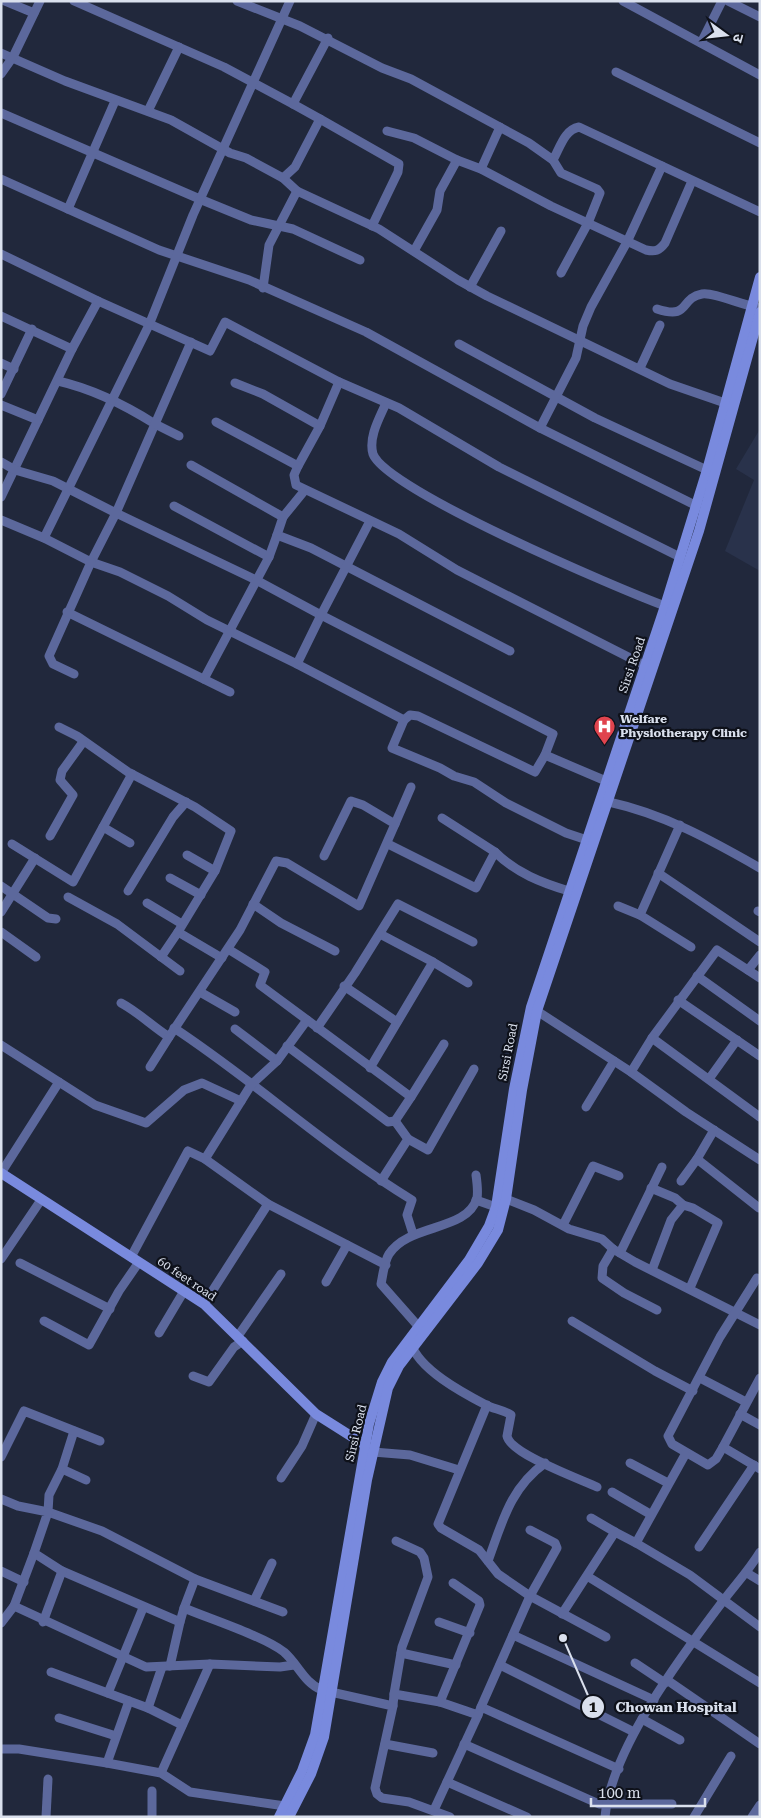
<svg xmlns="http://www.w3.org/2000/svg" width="761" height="1818" viewBox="0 0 761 1818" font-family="'Roboto Serif','Noto Sans Devanagari',serif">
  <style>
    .built { fill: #29324b }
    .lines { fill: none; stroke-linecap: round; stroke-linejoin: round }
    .street { stroke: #5c689c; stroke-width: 9 }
    .secondary { stroke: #798ade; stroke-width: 10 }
    .labels { text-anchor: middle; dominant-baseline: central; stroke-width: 4.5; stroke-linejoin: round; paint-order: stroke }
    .street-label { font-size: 12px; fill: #dae0ed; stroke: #0e111a }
    .poi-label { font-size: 12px; font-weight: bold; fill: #dae0ed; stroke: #0e111a; text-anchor: start }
    .leader { fill: none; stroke: #dae0ed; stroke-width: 2 }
    .callout-dot { fill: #dae0ed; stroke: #0e111a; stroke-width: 2 }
    .mark-label { font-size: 15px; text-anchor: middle; font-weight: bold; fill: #111 }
    .callout-label { font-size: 14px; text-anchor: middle; font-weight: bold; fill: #dae0ed; stroke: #0e111a; stroke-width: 4.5; stroke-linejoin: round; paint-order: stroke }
  </style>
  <rect width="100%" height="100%" fill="#21283c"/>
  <polygon class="built" points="760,429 760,571 725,551 754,480 736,469"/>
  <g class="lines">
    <g class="street">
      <polyline points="5,1 34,13"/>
      <polyline points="74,1 224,67 293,104"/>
      <path d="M237,1L300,26L382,68L411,79L529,143L553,160C560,148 564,130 579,127L760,212"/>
      <polyline points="623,1 760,75"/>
      <polyline points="728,1 760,17"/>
      <polyline points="701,43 722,1"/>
      <polyline points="1,53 65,81 171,120 230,153 246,158 283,178 297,191 379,229 458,280 487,296 670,384 725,403"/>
      <polyline points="616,72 760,143"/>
      <polyline points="1,74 13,57 40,1"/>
      <polyline points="148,111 179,47"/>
      <polyline points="1,113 202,200 251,220 293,229 360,260"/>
      <polyline points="320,119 399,164 398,172 372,226"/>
      <path d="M387,131L414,138L457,160L481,169L551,206L646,250C655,252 659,251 665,243L692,181"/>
      <polyline points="553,160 561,173 597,189 600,193 588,223 561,273"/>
      <polyline points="481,169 500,127"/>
      <polyline points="283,178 295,167 320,119 293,104 328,38"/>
      <polyline points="1,179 159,250 249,280 366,332 540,428 701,508"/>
      <polyline points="68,209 115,101"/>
      <polyline points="414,251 437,210 440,191 457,160"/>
      <polyline points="1,254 98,301 72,349 1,497"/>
      <polyline points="470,287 501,231"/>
      <polyline points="263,288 269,245 297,191"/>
      <polyline points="98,301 210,351 225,322 339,382 399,408 499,467 680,557"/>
      <path d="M657,309C691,320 679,298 702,294C714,292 744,306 760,308"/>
      <polyline points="1,316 72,349"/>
      <polyline points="459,344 595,418 707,470"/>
      <polyline points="1,363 14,369"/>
      <polyline points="640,368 660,325"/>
      <path d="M58,381C93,389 125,405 155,424L116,513L256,580L321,615L297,664"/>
      <polyline points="339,382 320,426 298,466 294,475 296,485 399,534 457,570 644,665"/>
      <polyline points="235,383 263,394 320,426"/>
      <polyline points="1,394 32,329"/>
      <path d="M386,403C380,417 368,437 373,454C386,490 619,589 665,606"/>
      <polyline points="1,405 38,420"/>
      <polyline points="216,422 298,466"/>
      <polyline points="540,428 576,358 583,326 591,307 627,242 662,166"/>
      <polyline points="179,436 155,424 191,342"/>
      <polyline points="1,462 15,470 53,481 116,513 91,562 120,572 168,596 207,620 297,664 404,720"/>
      <polyline points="191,465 283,517 277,535 311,548 510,651"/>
      <polyline points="174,506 269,557"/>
      <polyline points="283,517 305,490"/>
      <polyline points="1,520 44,538 91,562 49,656 53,664 74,674"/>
      <polyline points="370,521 321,615 553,734 545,755 606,781"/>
      <polyline points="44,538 149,325 193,215 290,1"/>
      <polyline points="67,612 230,692"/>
      <polyline points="204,679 269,557 277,535"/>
      <polyline points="59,727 77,736 128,772 195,807 231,831 215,871 178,932 222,958"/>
      <polyline points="545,755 535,772 418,716 410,715 404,720 392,748 440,768 454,776 474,782 506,803 566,833 587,840"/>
      <path d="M609,802C664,814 711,840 760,868"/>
      <polyline points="442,818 495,852"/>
      <polyline points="395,824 411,787"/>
      <polyline points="680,825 640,915 691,947"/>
      <polyline points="103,827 130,843"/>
      <polyline points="50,836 73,795 60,780 62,771 83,742"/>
      <polyline points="12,844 73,882 132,774"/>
      <path d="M388,844L476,888L495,852C516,873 542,883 569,891"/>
      <polyline points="187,855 215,871"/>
      <polyline points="658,873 760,942"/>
      <polyline points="170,878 201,895"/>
      <polyline points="1,886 48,918 56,919"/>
      <polyline points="128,891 173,817 186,802"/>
      <polyline points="68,897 117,924 180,971"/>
      <polyline points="147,903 182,924"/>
      <polyline points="253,904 281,923 335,951"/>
      <polyline points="618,906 640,915"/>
      <polyline points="758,911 760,912"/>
      <polyline points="1,912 35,858"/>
      <polyline points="1,932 36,957"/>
      <polyline points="228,949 265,972 260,985 411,1097 444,1044"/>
      <polyline points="161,957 178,932"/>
      <polyline points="433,962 468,983"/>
      <polyline points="748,970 760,955"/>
      <polyline points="697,976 760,1021"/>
      <polyline points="760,978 717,950 652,1038 760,1117"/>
      <polyline points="344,986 397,1022"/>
      <polyline points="200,992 235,1012"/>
      <polyline points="678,1000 760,1056"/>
      <path d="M121,1003C138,1012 152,1026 169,1037L240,930L276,861L287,863L359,906L395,824L363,805L351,801L324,856"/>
      <polyline points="537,1011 631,1072 686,1112 760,1160"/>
      <path d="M174,1028C256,1082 328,1149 412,1200L407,1215L413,1234"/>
      <polyline points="317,1028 355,973 398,904 473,942"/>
      <polyline points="235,1029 277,1061"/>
      <polyline points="1,1045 95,1105 146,1123 184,1090 202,1083 241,1101"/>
      <polyline points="287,1046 388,1122 395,1121 408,1139 381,1181"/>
      <polyline points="150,1067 169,1037"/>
      <polyline points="370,1068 433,962 380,934"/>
      <polyline points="631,1072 652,1038"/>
      <polyline points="709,1079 737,1040"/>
      <polyline points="586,1107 614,1061"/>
      <polyline points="395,1121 411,1097"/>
      <polyline points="714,1130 697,1159 759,1208"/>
      <polyline points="408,1139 428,1150 474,1069"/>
      <polyline points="205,1159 251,1085 277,1061 307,1020"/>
      <polyline points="1,1173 59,1082"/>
      <polyline points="681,1181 697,1159"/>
      <polyline points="651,1188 675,1198 683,1205"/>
      <polyline points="501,1197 534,1210 569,1229 602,1239 613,1249 635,1262 760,1325"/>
      <polyline points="476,1200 496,1207"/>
      <polyline points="563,1225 593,1166 619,1176"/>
      <polyline points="613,1249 603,1266 602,1278 624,1293 657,1310"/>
      <polyline points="620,1253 662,1167"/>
      <polyline points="131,1257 188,1151 205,1159 268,1204 386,1265"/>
      <polyline points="1,1259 41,1200"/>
      <polyline points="20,1263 110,1309"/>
      <polyline points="652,1270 671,1220 683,1205 693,1208 718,1223 690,1288"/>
      <polyline points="326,1282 347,1245"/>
      <polyline points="204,1304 268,1204"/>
      <polyline points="44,1321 89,1345 119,1291 139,1262"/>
      <polyline points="572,1321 655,1371 693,1391"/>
      <path d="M418,1326L381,1284C383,1275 384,1262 389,1254C409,1223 467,1232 477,1198C478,1192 477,1182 476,1175"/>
      <polyline points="159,1333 184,1291"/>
      <polyline points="238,1336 281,1274"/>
      <path d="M411,1343C418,1369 463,1393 486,1405C494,1409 504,1410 511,1415L507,1436C510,1454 580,1479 597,1487"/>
      <polyline points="193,1376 209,1382 234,1347 243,1341"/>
      <polyline points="700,1378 746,1402"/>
      <polyline points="760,1378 723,1447 760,1469"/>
      <polyline points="487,1405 438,1524 441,1528 479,1550 498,1574 530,1596 557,1548 555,1543 530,1530"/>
      <polyline points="740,1414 760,1425"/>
      <polyline points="74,1431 62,1469 49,1495 48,1512 102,1531 195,1579 184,1608"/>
      <polyline points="723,1447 716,1459 708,1465 672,1444 668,1436 720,1337 757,1278"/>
      <polyline points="373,1452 410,1455 459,1470"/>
      <polyline points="686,1453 636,1543 690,1575 760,1627"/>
      <polyline points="1,1457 24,1411 100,1441"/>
      <polyline points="630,1463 668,1483"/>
      <polyline points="62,1469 86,1480"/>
      <polyline points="281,1478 302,1446 316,1414"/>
      <polyline points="612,1492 650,1514"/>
      <path d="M1,1499L18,1506L48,1512L34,1553L62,1571L180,1622L184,1608C210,1619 263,1636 284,1652C298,1664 304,1683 322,1690L393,1706L375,1788L377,1794L382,1798L409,1802L450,1817"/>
      <polyline points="591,1518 615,1532"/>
      <polyline points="699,1547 754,1465"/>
      <path d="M488,1561C502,1523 510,1488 545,1463"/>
      <polyline points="1,1571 24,1582"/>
      <polyline points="747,1573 760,1581"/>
      <polyline points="587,1576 760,1683"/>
      <polyline points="195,1579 283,1612"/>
      <polyline points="254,1601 272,1563"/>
      <polyline points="14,1606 146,1667 210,1664 280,1667 294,1665"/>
      <polyline points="562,1614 615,1532 636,1543"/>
      <polyline points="43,1622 62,1571"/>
      <polyline points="439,1622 470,1633"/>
      <polyline points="1,1623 14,1606 34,1553"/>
      <polyline points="513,1635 654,1700"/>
      <polyline points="401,1653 456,1665"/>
      <polyline points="635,1663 665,1683"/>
      <polyline points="500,1665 634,1732"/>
      <polyline points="170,1666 180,1622"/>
      <polyline points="51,1672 148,1708 182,1725"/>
      <polyline points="667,1680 760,1744"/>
      <polyline points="108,1693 143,1608"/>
      <polyline points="394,1694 402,1647 428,1577 424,1558 420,1552 396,1541"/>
      <polyline points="440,1702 480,1605 479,1601 453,1583"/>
      <polyline points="393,1706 394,1694 440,1702 478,1715 481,1707 619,1769"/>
      <polyline points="481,1707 530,1596 606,1637"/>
      <polyline points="148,1708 162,1667"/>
      <polyline points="59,1718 116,1736"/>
      <polyline points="642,1719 680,1740"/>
      <polyline points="385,1744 433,1753"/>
      <polyline points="464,1744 599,1804 672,1804"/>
      <polyline points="1,1749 19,1749 107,1763 161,1773 190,1792 285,1806"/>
      <polyline points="107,1763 129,1701"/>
      <polyline points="161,1773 210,1664"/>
      <polyline points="447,1782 527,1817"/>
      <polyline points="434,1810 478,1715"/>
      <polyline points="46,1817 48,1779"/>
      <polyline points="152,1817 152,1791"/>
      <path d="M605,1817C611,1749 682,1655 723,1601C736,1584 749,1570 760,1552"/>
      <polyline points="694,1817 731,1756"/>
      <polyline points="752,1817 760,1805"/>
    </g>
    <g class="secondary">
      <polyline points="1,1173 204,1304 316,1414 365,1445"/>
      <polyline points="279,1817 302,1771 315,1735 369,1424 382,1382 392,1362 469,1260 489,1226 496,1207 514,1089 531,1007 665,606 707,470 760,277"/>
      <polyline points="289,1817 311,1774 324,1737 367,1480 388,1388 399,1366 478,1263 498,1230 506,1199 522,1090 537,1011 699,531 760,312"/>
    </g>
  </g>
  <defs>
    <symbol id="hospital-pin" viewBox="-11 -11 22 30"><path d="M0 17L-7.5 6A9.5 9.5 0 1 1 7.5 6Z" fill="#e0444e" stroke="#0e111a"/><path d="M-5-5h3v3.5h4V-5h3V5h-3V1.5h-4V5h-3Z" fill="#fff"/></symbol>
  </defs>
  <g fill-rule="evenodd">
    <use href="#hospital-pin" x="592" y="714" width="25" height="34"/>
  </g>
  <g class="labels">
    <g class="street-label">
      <text transform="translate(632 665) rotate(-71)">Sirsi Road</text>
      <text transform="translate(508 1052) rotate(-79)">Sirsi Road</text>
      <text transform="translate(187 1279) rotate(34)">60 feet road</text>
      <text transform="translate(356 1433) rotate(-77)">Sirsi Road</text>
    </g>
    <g class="poi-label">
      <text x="620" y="719">Welfare<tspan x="620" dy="14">Physiotherapy Clinic</tspan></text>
    </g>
  </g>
  <path class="leader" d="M563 1638L593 1707"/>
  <g class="callout-dot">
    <circle cx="563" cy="1638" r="5"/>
    <circle cx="593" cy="1707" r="12"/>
  </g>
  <g class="mark-label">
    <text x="593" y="1712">1</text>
  </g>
  <g class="callout-label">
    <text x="676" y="1712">Chowan Hospital</text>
  </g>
  <rect width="761" height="1818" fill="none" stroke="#dae0ed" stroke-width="5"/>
  <g transform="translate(726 35) rotate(105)" stroke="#0e111a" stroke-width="4" paint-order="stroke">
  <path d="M0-4L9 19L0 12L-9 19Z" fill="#dae0ed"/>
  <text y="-8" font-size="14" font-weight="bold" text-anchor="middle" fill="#dae0ed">उ</text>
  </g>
  <path d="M591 1798v8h114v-8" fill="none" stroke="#dae0ed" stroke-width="2.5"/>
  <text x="598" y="1798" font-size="15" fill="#dae0ed" stroke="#0e111a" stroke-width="4" paint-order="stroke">100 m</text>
</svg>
